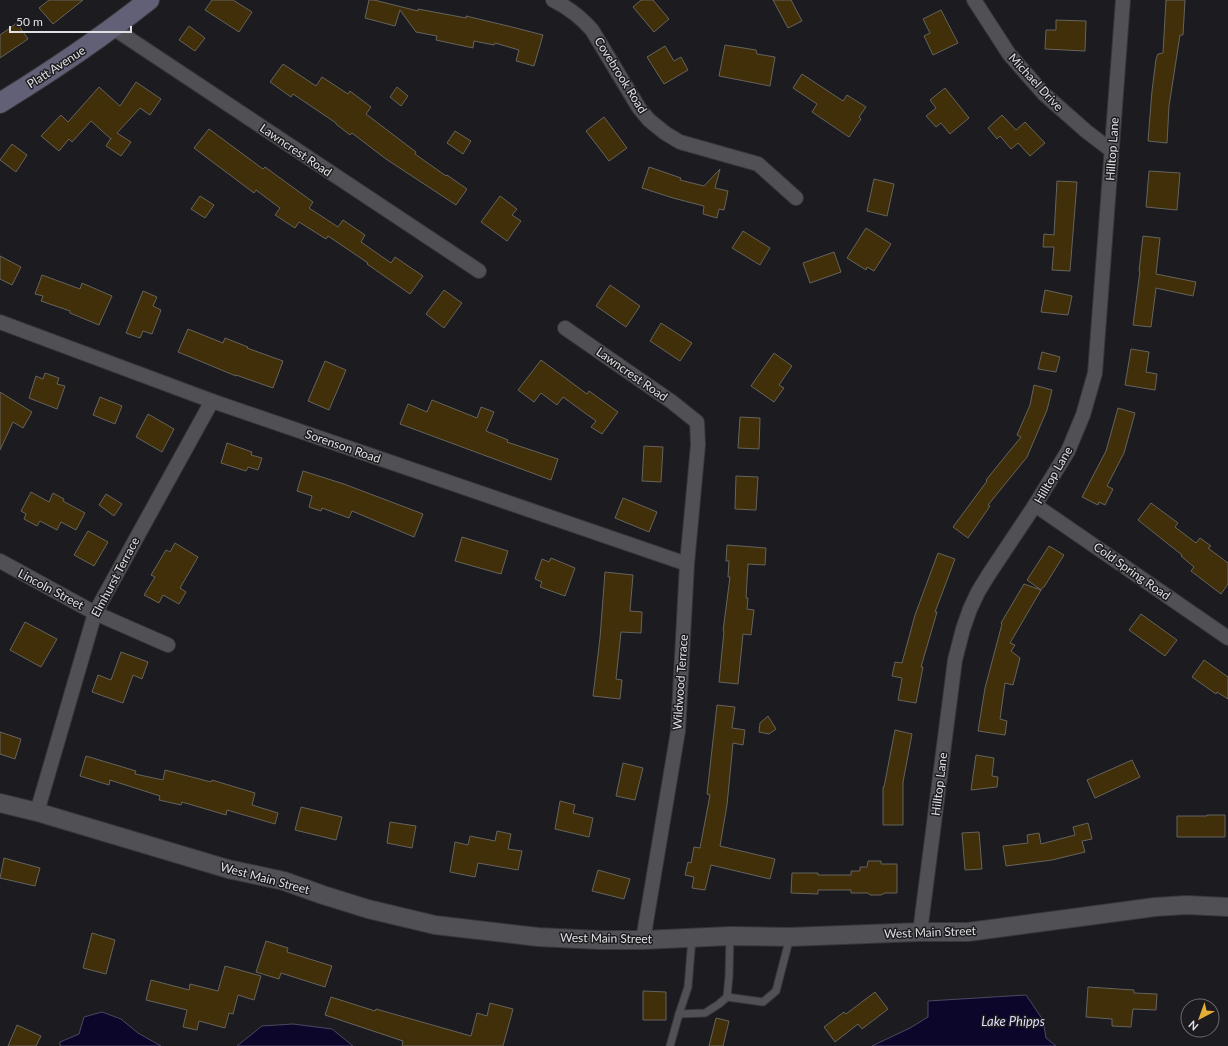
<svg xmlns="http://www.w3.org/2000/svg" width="1228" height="1046" viewBox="0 0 1228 1046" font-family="Lato,sans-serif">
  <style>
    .water { fill: #0d062b; stroke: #4c4762 }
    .building { fill: #402f09; stroke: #65635e }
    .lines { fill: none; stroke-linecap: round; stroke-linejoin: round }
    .service-casing { stroke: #37373a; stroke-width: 9 }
    .minor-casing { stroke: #37373a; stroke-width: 16 }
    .tertiary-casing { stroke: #37373a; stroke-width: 20 }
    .secondary-casing { stroke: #37373a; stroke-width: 22 }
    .service { stroke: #505055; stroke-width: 7 }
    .minor { stroke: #505055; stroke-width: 14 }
    .tertiary { stroke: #505055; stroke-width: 18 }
    .secondary { stroke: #616077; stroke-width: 20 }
    .labels { text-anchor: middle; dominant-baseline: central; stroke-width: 3; stroke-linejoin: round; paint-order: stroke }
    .street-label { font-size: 12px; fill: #e0e0e3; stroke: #1c1c20 }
    .water-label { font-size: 13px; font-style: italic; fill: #ddddfb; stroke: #1c1c20 }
  </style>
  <rect width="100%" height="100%" fill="#1c1c20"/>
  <g class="water">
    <polygon points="1026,995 1043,1020 1046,1038 1056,1046 872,1046 910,1028 928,1017 928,1001"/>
    <polygon points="102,1012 121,1019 138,1033 161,1046 60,1046 60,1042 79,1034 84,1017"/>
    <polygon points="293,1024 332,1029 353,1046 237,1046 262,1026"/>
  </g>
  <g class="building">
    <polygon points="49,0 83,0 53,24 39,8"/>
    <polygon points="212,0 233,0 252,12 239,32 205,10"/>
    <polygon points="369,0 374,0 418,11 418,9 466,18 466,16 512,27 543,35 534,66 516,61 519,50 495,43 494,45 474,41 473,48 436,40 437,36 416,32 400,10 395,26 365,18"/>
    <polygon points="641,0 653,0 669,19 654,32 633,7"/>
    <polygon points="773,0 791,0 802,21 788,28"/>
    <polygon points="1166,0 1185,0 1183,35 1180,35 1169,106 1167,143 1148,141 1152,91 1156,59 1158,54 1163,53"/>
    <polygon points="941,10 958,43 933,55 924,36 930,33 923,19"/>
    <polygon points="1056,20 1086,21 1085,51 1045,49 1046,30 1056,30"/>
    <polygon points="17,23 28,39 0,58 0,35"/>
    <polygon points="189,26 205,38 195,51 179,40"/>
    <polygon points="725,45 756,50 757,54 775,57 770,86 719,76"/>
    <polygon points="665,46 674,61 681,57 688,70 664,84 647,57"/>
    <polygon points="283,64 316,86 322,77 348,94 350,91 371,107 366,114 416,152 415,154 446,176 447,175 467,189 456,205 386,159 352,133 350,135 336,124 336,123 293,94 291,97 270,82"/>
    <polygon points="802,74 843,101 847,95 866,107 859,117 861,119 849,137 812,112 817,104 793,88"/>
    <polygon points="136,82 161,99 150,115 140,108 117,133 131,142 121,156 106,146 111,138 111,139 91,121 72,142 69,139 59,151 41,136 61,115 68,122 99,87 120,106"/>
    <polygon points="397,87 408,96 401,106 390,97"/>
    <polygon points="945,88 969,118 950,134 941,123 936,127 926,116 936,108 930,100"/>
    <polygon points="1002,115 1016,130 1025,122 1045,143 1030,156 1018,143 1011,149 1000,136 997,139 988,128"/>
    <polygon points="604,117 627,148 609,161 586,131"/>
    <polygon points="209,129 263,169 265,167 313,202 309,208 338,227 343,220 365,235 361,242 391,263 395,257 423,276 410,294 367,264 368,263 328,236 326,239 299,222 295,228 275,215 280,208 256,190 254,193 194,148"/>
    <polygon points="455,131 471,141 463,154 447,143"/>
    <polygon points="12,144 27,155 16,172 0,160"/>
    <polygon points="649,167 681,178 680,180 704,186 720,169 715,188 728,191 724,210 719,209 717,218 703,214 704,206 673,198 642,188"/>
    <polygon points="1149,171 1180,173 1177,210 1146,207"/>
    <polygon points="874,179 894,184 887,216 867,211"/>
    <polygon points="1057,181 1077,182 1070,271 1052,270 1054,247 1043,247 1044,234 1054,235"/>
    <polygon points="200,196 214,205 205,218 191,209"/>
    <polygon points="500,196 517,209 512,215 521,221 507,241 481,222"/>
    <polygon points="866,228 891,244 874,271 867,267 866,270 847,258"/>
    <polygon points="743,231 770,248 760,265 732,248"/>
    <polygon points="1143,236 1160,238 1156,274 1196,282 1193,296 1156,288 1151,327 1133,325 1140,271 1139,271"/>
    <polygon points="834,252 841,272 810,283 803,263"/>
    <polygon points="0,256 21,267 12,285 0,279"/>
    <polygon points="42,275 80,289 82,283 112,296 99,325 70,313 70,311 41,301 43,296 35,294"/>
    <polygon points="610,285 640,306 626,327 596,306"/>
    <polygon points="444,290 462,303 444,328 426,314"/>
    <polygon points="1045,290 1072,296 1068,315 1041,312"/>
    <polygon points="143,291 157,297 153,306 161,310 152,334 143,331 140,338 126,333"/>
    <polygon points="661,323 692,343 680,361 650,341"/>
    <polygon points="188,329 223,343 225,338 248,347 247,348 283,361 273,388 236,375 236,376 178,352"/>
    <polygon points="1131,349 1149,352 1146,372 1157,374 1155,390 1125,385"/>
    <polygon points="1042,352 1060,357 1056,372 1038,369"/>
    <polygon points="774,353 792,366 779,385 784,388 774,402 751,386"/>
    <polygon points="541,360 587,394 589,391 618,412 602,434 591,427 596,421 563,397 557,405 541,393 534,402 518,390"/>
    <polygon points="325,361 346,370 329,410 308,401"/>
    <polygon points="45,373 59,378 57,384 65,386 57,409 29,398 36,376 43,379"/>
    <polygon points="1034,385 1052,390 1047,410 1027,457 988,505 990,506 968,538 953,527 987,481 986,480 1021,437 1017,435 1030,405"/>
    <polygon points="0,392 32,412 23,428 13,422 0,450"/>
    <polygon points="100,397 122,406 115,424 93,415"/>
    <polygon points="432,400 477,418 481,407 494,412 486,431 508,440 507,442 558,459 551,480 400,424 408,404 427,412"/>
    <polygon points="1118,408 1135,413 1124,453 1107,486 1113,489 1105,505 1099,502 1098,505 1082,497 1106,451"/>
    <polygon points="148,414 174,429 162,452 136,437"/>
    <polygon points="740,417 760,418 759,449 738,448"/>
    <polygon points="227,443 252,452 251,455 262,458 258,470 248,467 246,471 221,463"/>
    <polygon points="644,446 663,447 661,482 642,481"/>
    <polygon points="303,471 344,484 423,514 414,537 352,511 349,518 322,508 321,511 309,507 312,496 297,491"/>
    <polygon points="736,476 758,477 756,510 735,509"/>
    <polygon points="31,492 49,502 53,493 64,499 63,501 85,513 76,530 61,522 57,530 40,521 37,526 24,519 26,514 21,511"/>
    <polygon points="106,494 122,504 114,516 99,505"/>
    <polygon points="623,498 657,512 649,532 615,518"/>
    <polygon points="1151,503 1178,523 1175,527 1196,543 1200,538 1211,546 1208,548 1228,563 1228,584 1221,594 1191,571 1194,567 1181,556 1182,555 1138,520"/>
    <polygon points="88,531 108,542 94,566 74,555"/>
    <polygon points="462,537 508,551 501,574 455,561"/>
    <polygon points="175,543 198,557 180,588 186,592 179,604 163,595 159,603 144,595 155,577 151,575 166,550 170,552"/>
    <polygon points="727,545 766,548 765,565 748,564 746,598 748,598 747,609 754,610 751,635 743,634 738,684 719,682 724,631 723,631 730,577 728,577 729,561 726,561"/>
    <polygon points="1049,546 1064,555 1044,587 1043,587 1041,590 1027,580"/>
    <polygon points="938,553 955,559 935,612 937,612 921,667 923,667 916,703 898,700 902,678 892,676 895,662 902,663 915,615"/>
    <polygon points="551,558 575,568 565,596 540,587 542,582 535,579 542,559 549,562"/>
    <polygon points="605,572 633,575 630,611 642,612 641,633 621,632 616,679 622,680 620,699 593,696 600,638"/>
    <polygon points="1024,584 1041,590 1010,643 1015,645 1011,651 1020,658 1013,685 1005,683 1000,719 1007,721 1005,735 978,731 985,688 1002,624 1001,623"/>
    <polygon points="1141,614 1177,640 1165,656 1129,630"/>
    <polygon points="25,622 57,639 41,667 10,650"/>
    <polygon points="121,652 148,662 142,679 133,675 123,703 92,692 98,675 111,680"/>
    <polygon points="1204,660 1228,677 1228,699 1217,692 1216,694 1192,677"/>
    <polygon points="717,705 735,707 732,728 745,730 743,745 733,743 727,805 720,846 775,859 770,879 711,865 705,890 692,888 694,877 685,875 688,862 691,863 694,847 700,848 710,795 707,794"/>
    <polygon points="768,716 776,729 769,734 759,732 760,723"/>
    <polygon points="895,730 912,734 903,782 903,825 883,825 883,787 884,787"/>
    <polygon points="0,732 21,739 15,759 0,754"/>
    <polygon points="976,755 994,758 992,776 998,777 997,787 971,790"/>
    <polygon points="86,756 136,771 135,774 163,780 165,770 211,782 212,780 255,793 252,805 278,813 275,824 227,810 226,815 182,802 181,805 159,800 160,796 110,780 109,785 80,776"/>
    <polygon points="1132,760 1140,777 1095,798 1087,780"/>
    <polygon points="623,763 643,768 635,800 616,796"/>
    <polygon points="560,801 575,805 573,813 593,818 589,837 555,829"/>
    <polygon points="301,807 342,817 336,840 295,830"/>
    <polygon points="1207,815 1225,815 1225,837 1177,837 1177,816 1207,816"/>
    <polygon points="390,822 416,826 412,848 387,843"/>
    <polygon points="1088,823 1092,839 1082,841 1085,852 1052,860 1006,866 1003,846 1028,843 1027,835 1039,833 1041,844 1075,835 1073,827"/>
    <polygon points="497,831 511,834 508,849 522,851 518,870 478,863 475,877 450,872 455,842 468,845 470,836 495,841"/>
    <polygon points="979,832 982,869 965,870 962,833"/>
    <polygon points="4,858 40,868 35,886 0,878"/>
    <polygon points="868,861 881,861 881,864 897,864 897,893 885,893 881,895 870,895 868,893 851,893 851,890 818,890 818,894 791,893 792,873 818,873 818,875 851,875 851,871 860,871 860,867 867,867"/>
    <polygon points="598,870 630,879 624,899 592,891"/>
    <polygon points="92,933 115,940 106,974 83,968"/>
    <polygon points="266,941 288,948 287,952 332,966 325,987 281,973 279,979 256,972"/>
    <polygon points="225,966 261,976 254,1000 238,995 233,1014 229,1013 225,1028 199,1021 197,1030 183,1027 187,1010 146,1000 151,980 189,990 190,984 218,991"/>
    <polygon points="1088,987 1134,990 1134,993 1157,994 1156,1010 1133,1009 1131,1027 1112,1026 1112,1019 1086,1017"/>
    <polygon points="643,991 666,992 666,1020 643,1020"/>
    <polygon points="875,992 888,1009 862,1029 858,1024 835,1042 824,1027 844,1012 846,1014"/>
    <polygon points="331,997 375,1011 376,1009 471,1036 477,1013 487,1016 490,1003 513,1009 503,1046 402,1046 403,1041 325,1015"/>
    <polygon points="716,1018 729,1021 723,1046 709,1046"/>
    <polygon points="17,1025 41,1036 36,1046 8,1046"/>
  </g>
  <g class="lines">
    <defs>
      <g id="service">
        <polyline points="727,997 763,1002 776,991 790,937"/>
        <polyline points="679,1014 705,1013 719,1004 727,997 729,976 730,936"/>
        <polyline points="670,1046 679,1014 688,987 692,938"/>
      </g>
      <g id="minor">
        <path d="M553,0C569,8 580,16 592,30L639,108L649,120L665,133L680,142L758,164L796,198"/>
        <polyline points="974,0 1009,54 1044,94 1086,131 1112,151"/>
        <polyline points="113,28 479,271"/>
        <polyline points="0,322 212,401 687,564"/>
        <polyline points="565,328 672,402 697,422 698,445 687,564 678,731 643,940"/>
        <polyline points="1035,505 1228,638"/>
        <polyline points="0,561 95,613 168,645"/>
        <polyline points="37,812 95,613 212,401"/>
        <polyline points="920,932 955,660 963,629 970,609 978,592 989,574 1035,505 1068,451 1083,415 1095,373 1123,0"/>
      </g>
      <polyline id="tertiary" points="0,803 37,812 228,869 284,881 323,895 368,909 435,925 538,937 599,940 643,940 730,936 790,937 920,932 968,932 1155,907 1186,905 1228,907"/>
      <path id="secondary" d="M0,103C52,71 101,38 149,0"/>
    </defs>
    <use href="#service" class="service-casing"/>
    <use href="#minor" class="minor-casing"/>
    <use href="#tertiary" class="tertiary-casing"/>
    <use href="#secondary" class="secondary-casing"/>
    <use href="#service" class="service"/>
    <use href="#minor" class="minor"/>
    <use href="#tertiary" class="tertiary"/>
    <use href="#secondary" class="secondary"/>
  </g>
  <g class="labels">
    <g class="street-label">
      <text transform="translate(56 67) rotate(-33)">Platt Avenue</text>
      <text transform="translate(621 75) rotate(58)">Covebrook Road</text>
      <text transform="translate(1036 82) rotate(47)">Michael Drive</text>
      <text transform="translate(1112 149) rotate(-86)">Hilltop Lane</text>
      <text transform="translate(296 150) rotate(34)">Lawncrest Road</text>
      <text transform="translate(632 374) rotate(35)">Lawncrest Road</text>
      <text transform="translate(343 446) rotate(19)">Sorenson Road</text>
      <text transform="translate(1053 475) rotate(-60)">Hilltop Lane</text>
      <text transform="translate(1132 571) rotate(35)">Cold Spring Road</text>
      <text transform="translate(115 577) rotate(-62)">Elmhurst Terrace</text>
      <text transform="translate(51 589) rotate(28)">Lincoln Street</text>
      <text transform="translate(680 682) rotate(-86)">Wildwood Terrace</text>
      <text transform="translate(939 784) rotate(-83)">Hilltop Lane</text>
      <text transform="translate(265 878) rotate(15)">West Main Street</text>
      <text transform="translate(930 932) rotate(-2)">West Main Street</text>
      <text transform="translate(606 938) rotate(1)">West Main Street</text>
    </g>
    <g class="water-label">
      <text x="1013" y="1021">Lake Phipps</text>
    </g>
  </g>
  <g transform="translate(1200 1018) rotate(221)"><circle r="19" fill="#1c1c20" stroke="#6a6a6e"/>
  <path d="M0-3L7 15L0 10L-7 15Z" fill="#e3ae35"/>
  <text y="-6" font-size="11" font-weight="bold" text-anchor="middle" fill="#e0e0e3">N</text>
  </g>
  <path d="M10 26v6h121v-6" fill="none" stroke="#e0e0e3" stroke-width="2"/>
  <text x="16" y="26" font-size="12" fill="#e0e0e3" stroke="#1c1c20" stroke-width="3" paint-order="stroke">50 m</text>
</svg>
